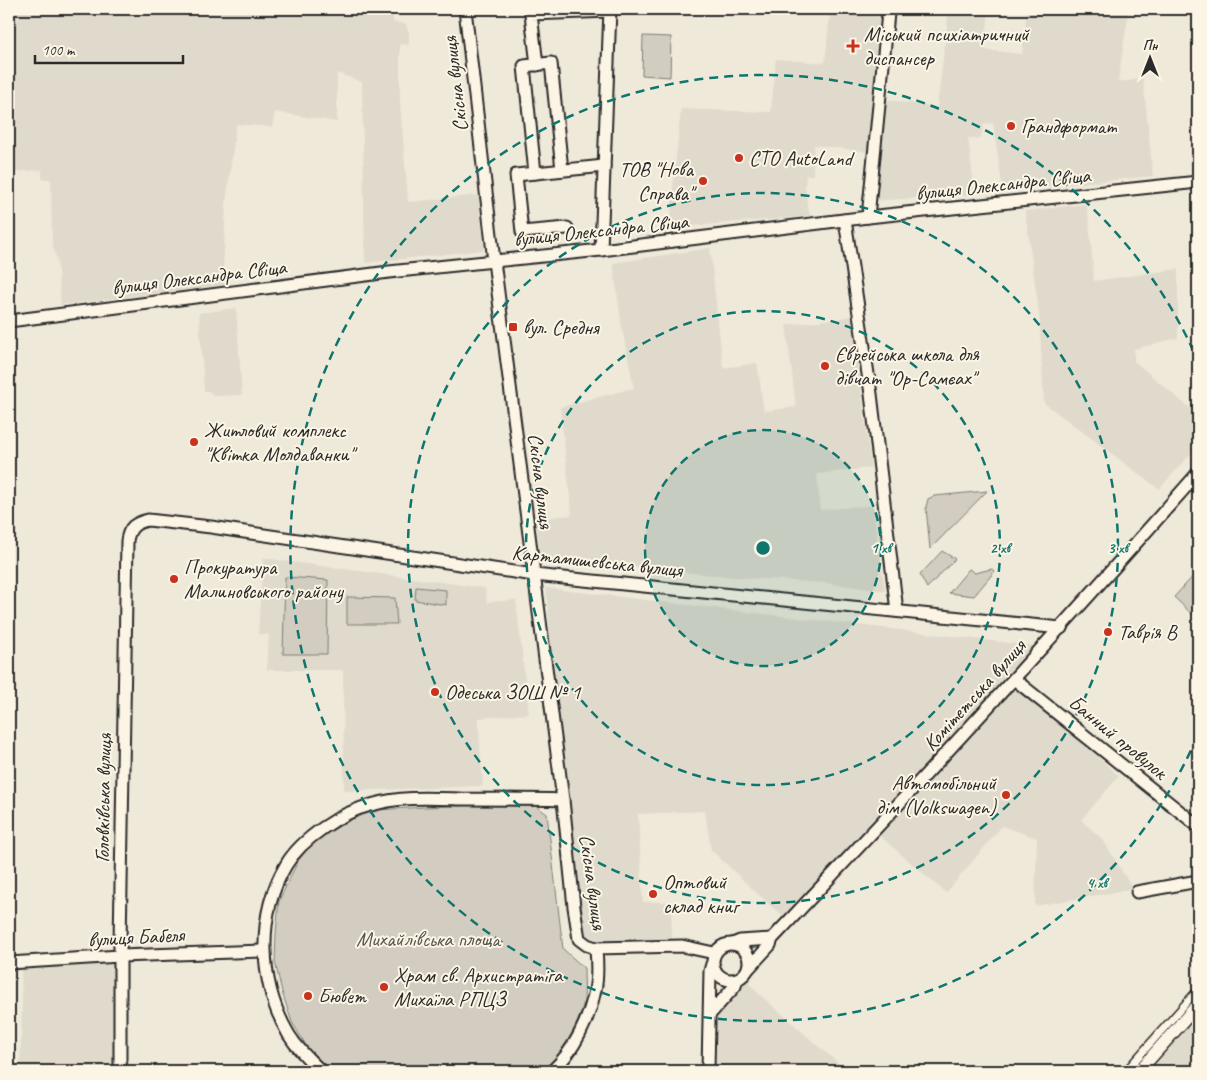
<svg xmlns="http://www.w3.org/2000/svg" width="1207" height="1080" viewBox="0 0 1207 1080" font-family="Caveat,sans-serif">
  <style>
    .built { fill: #e0dacc }
    .green { fill: #d2cdc0; stroke: #7e7c76 }
    .lines { fill: none; stroke-linecap: round; stroke-linejoin: round }
    .minor-casing { stroke: #2b2b2b; stroke-width: 15 }
    .primary-casing { stroke: #2b2b2b; stroke-width: 22 }
    .minor { stroke: #fcf5e5; stroke-width: 11 }
    .primary { stroke: #fcf5e5; stroke-width: 19 }
    .tram { stroke: #2b2b2b; stroke-width: 1 }
    .ring { fill: none; stroke: #0f766e; stroke-width: 2.5; stroke-dasharray: 9 6 }
    .poi-dot { fill: #c8321e; stroke: #fcf5e5; stroke-width: 2 }
    .labels { text-anchor: middle; dominant-baseline: central; stroke-width: 4; stroke-linejoin: round; paint-order: stroke }
    .poi-label { font-size: 21px; fill: #2b2b2b; stroke: #fcf5e5; text-anchor: start }
    .street-label { font-size: 21px; fill: #2b2b2b; stroke: #fcf5e5 }
    .park-label { font-size: 21px; fill: #555450; stroke: #fcf5e5 }
    .centre { fill: #0f766e; stroke: #fcf5e5; stroke-width: 2.5 }
    .ring-label { font-size: 15px; text-anchor: middle; font-weight: bold; fill: #0f766e; stroke: #fcf5e5; stroke-width: 4; stroke-linejoin: round; paint-order: stroke }
  </style>
  <rect width="100%" height="100%" fill="#efe9da"/>
  <filter id="ink" filterUnits="userSpaceOnUse"><feTurbulence type="fractalNoise" baseFrequency=".02" numOctaves="2"/><feDisplacementMap in="SourceGraphic" scale="10" xChannelSelector="R" yChannelSelector="G"/><feConvolveMatrix kernelMatrix="1 2 1 2 8 2 1 2 1" color-interpolation-filters="sRGB"/></filter>
  <g filter="url(#ink)">
    <g class="built">
      <polygon points="9,9 393,9 393,22 406,24 409,33 409,45 400,44 400,102 408,202 479,195 484,250 365,263 362,82 337,73 337,122 275,112 272,127 236,124 226,204 223,274 225,285 61,305 57,260 52,242 51,179 42,179 42,170 9,172"/>
      <polygon points="949,9 989,9 985,50 1022,54 1027,9 1129,9 1118,82 1143,79 1153,176 1003,191 993,123 984,124 980,139 968,138 975,195 868,201 882,99 937,107"/>
      <polygon points="830,12 882,17 875,92 867,152 814,145 813,175 806,175 805,186 807,205 810,216 670,228 674,177 681,109 771,112 776,59 825,63"/>
      <polygon points="1086,204 1089,220 1094,281 1178,269 1178,338 1134,349 1134,361 1198,415 1198,446 1159,489 1044,403 1039,313 1025,211"/>
      <polygon points="710,248 723,368 757,363 764,411 796,407 786,325 835,319 852,316 871,468 817,474 820,510 873,505 885,591 825,583 733,577 541,557 535,519 572,515 560,407 634,388 622,328 613,263"/>
      <polygon points="236,308 242,395 215,396 209,391 204,391 199,313"/>
      <polygon points="263,558 485,588 487,602 516,600 529,714 478,718 483,786 344,791 343,670 267,670 269,635 258,634"/>
      <polygon points="546,588 1042,647 787,918 772,907 711,850 705,811 638,814 643,902 671,902 672,946 596,947 580,939 575,907"/>
      <polygon points="1014,681 1119,776 1081,820 1103,840 1133,889 1035,906 1037,838 1002,826 946,893 875,832"/>
      <polygon points="118,957 119,1070 20,1071 22,1003 21,963"/>
      <polygon points="746,980 758,993 847,1071 710,1071 711,1020"/>
      <polygon points="1198,1001 1198,1071 1137,1071"/>
    </g>
    <g class="green">
      <polygon points="643,36 671,37 670,77 642,75"/>
      <polygon points="987,491 930,549 926,507 928,499 934,496"/>
      <polygon points="942,551 955,559 927,588 920,575"/>
      <polygon points="969,569 975,573 991,569 995,571 974,596 949,593"/>
      <polygon points="1198,571 1198,620 1174,597"/>
      <polygon points="285,577 328,580 327,654 283,654"/>
      <polygon points="416,587 446,590 446,605 415,600"/>
      <polygon points="347,597 395,598 397,624 347,624"/>
      <path d="M532,803L547,814L563,949L584,968C584,978 585,990 584,1000C579,1028 562,1050 545,1071H331L307,1047L292,1022L282,992L275,962L276,933L279,901L298,861L320,833L359,811L426,807Z"/>
    </g>
    <g class="lines">
      <defs>
        <g id="minor">
          <polyline points="465,9 494,261 563,800 574,907 579,939 587,945 596,948 682,946 714,953"/>
          <polyline points="537,65 531,14 610,11"/>
          <polyline points="535,173 524,66 551,63 562,170"/>
          <polyline points="868,217 888,13"/>
          <polyline points="845,220 871,394 897,611"/>
          <polyline points="567,228 522,232 516,175 604,166"/>
          <polyline points="601,250 610,9"/>
          <polyline points="9,321 389,272 601,250 868,217 1198,182"/>
          <polyline points="1014,679 1198,826"/>
          <polyline points="1137,892 1198,881"/>
          <circle cx="731" cy="962" r="18"/>
          <polyline points="733,944 740,941 772,939"/>
          <polyline points="9,963 120,956 264,951"/>
          <path d="M748,969L770,945L772,939C917,786 1059,631 1198,473"/>
          <polyline points="710,1014 735,986 737,979"/>
          <path d="M120,1071V942L127,541C129,527 135,523 148,520L211,527L534,575L1061,628"/>
          <path d="M321,1071C310,1061 297,1048 289,1035C259,984 256,916 286,865C301,839 342,812 371,805C400,796 431,798 461,799C495,799 529,799 563,800"/>
          <path d="M552,1071C574,1051 589,1020 595,990C598,977 597,961 596,948"/>
          <polyline points="708,1071 710,971 712,964"/>
        </g>
        <polyline id="primary" points="1134,1071 1198,999"/>
      </defs>
      <use href="#minor" class="minor-casing"/>
      <use href="#primary" class="primary-casing"/>
      <use href="#minor" class="minor"/>
      <use href="#primary" class="primary"/>
      <polyline class="tram" points="1131,1071 1198,995"/>
    </g>
  </g>
  <circle cx="763" cy="548" r="118" fill="#0f766e" fill-opacity=".12"/>
  <g class="ring">
    <circle cx="763" cy="548" r="118"/>
    <circle cx="763" cy="548" r="237"/>
    <circle cx="763" cy="548" r="355"/>
    <path d="M1197 737A473 473 0 1 1 1197 359"/>
  </g>
  <g class="poi-dot">
    <path d="M850.5 38.5h5v5h5v5h-5v5h-5v-5h-5v-5h5z"/>
    <circle cx="1011" cy="126" r="5"/>
    <circle cx="739" cy="158" r="5"/>
    <circle cx="703" cy="181" r="5"/>
    <rect x="508" y="322" width="10" height="10" rx="2.5"/>
    <circle cx="825" cy="366" r="5"/>
    <circle cx="194" cy="442" r="5"/>
    <circle cx="174" cy="579" r="5"/>
    <circle cx="1108" cy="632" r="5"/>
    <circle cx="435" cy="692" r="5"/>
    <circle cx="1006" cy="795" r="5"/>
    <circle cx="653" cy="894" r="5"/>
    <circle cx="384" cy="987" r="5"/>
    <circle cx="308" cy="996" r="5"/>
  </g>
  <g class="labels">
    <g class="poi-label">
      <text x="864" y="34">Міський психіатричний<tspan x="864" dy="24">диспансер</tspan></text>
      <text x="1021" y="126">Грандформат</text>
      <text x="749" y="158">СТО AutoLand</text>
      <text x="693" y="169" text-anchor="end">ТОВ "Нова<tspan x="693" dy="24">Справа"</tspan></text>
      <text x="523" y="327">вул. Средня</text>
      <text x="835" y="354">Єврейська школа для<tspan x="835" dy="24">дівчат "Ор-Самєах"</tspan></text>
      <text x="204" y="430">Житловий комплекс<tspan x="204" dy="24">"Квітка Молдаванки"</tspan></text>
      <text x="184" y="567">Прокуратура<tspan x="184" dy="24">Малиновського району</tspan></text>
      <text x="1118" y="632">Таврія В</text>
      <text x="445" y="692">Одеська ЗОШ № 1</text>
      <text x="996" y="783" text-anchor="end">Автомобільний<tspan x="996" dy="24">дім (Volkswagen)</tspan></text>
      <text x="663" y="882">Оптовий<tspan x="663" dy="24">склад книг</tspan></text>
      <text x="394" y="975">Храм св. Архистратіга<tspan x="394" dy="24">Михаїла РПЦЗ</tspan></text>
      <text x="318" y="996">Бювет</text>
    </g>
    <g class="street-label">
      <text transform="translate(455 84) rotate(-97)">Cкісна вулиця</text>
      <text transform="translate(1003 184) rotate(-6)">вулиця Олександра Свіща</text>
      <text transform="translate(601 230) rotate(-6)">вулиця Олександра Свіща</text>
      <text transform="translate(199 277) rotate(-7)">вулиця Олександра Свіща</text>
      <text transform="translate(541 481) rotate(83)">Cкісна вулиця</text>
      <text transform="translate(597 561) rotate(6)">Картамишевська вулиця</text>
      <text transform="translate(974 695) rotate(-48)">Комітетська вулиця</text>
      <text transform="translate(1118 737) rotate(39)">Банний провулок</text>
      <text transform="translate(103 798) rotate(-89)">Головківська вулиця</text>
      <text transform="translate(593 882) rotate(82)">Cкісна вулиця</text>
      <text transform="translate(136 937) rotate(-3)">вулиця Бабеля</text>
    </g>
    <g class="park-label">
      <text x="428" y="939">Михайлівська площа</text>
    </g>
  </g>
  <circle cx="763" cy="548" r="8" class="centre"/>
  <g class="ring-label">
    <text x="881" y="553">1 хв</text>
    <text x="1000" y="553">2 хв</text>
    <text x="1118" y="553">3 хв</text>
    <text x="1097" y="888">4 хв</text>
  </g>
  <rect width="1207" height="1080" fill="none" stroke="#fcf5e5" stroke-width="30"/>
  <rect x="15" y="15" width="1177" height="1050" fill="none" stroke="#2b2b2b" stroke-width="2" filter="url(#ink)"/>
  <g transform="translate(1150 58)" stroke="#fcf5e5" stroke-width="4" paint-order="stroke">
  <path d="M0-4L9 19L0 12L-9 19Z" fill="#2b2b2b"/>
  <text y="-8" font-size="14" font-weight="bold" text-anchor="middle" fill="#2b2b2b">Пн</text>
  </g>
  <path d="M35 55v8h148v-8" fill="none" stroke="#2b2b2b" stroke-width="2.5"/>
  <text x="42" y="55" font-size="15" fill="#2b2b2b" stroke="#fcf5e5" stroke-width="4" paint-order="stroke">100 m</text>
</svg>
